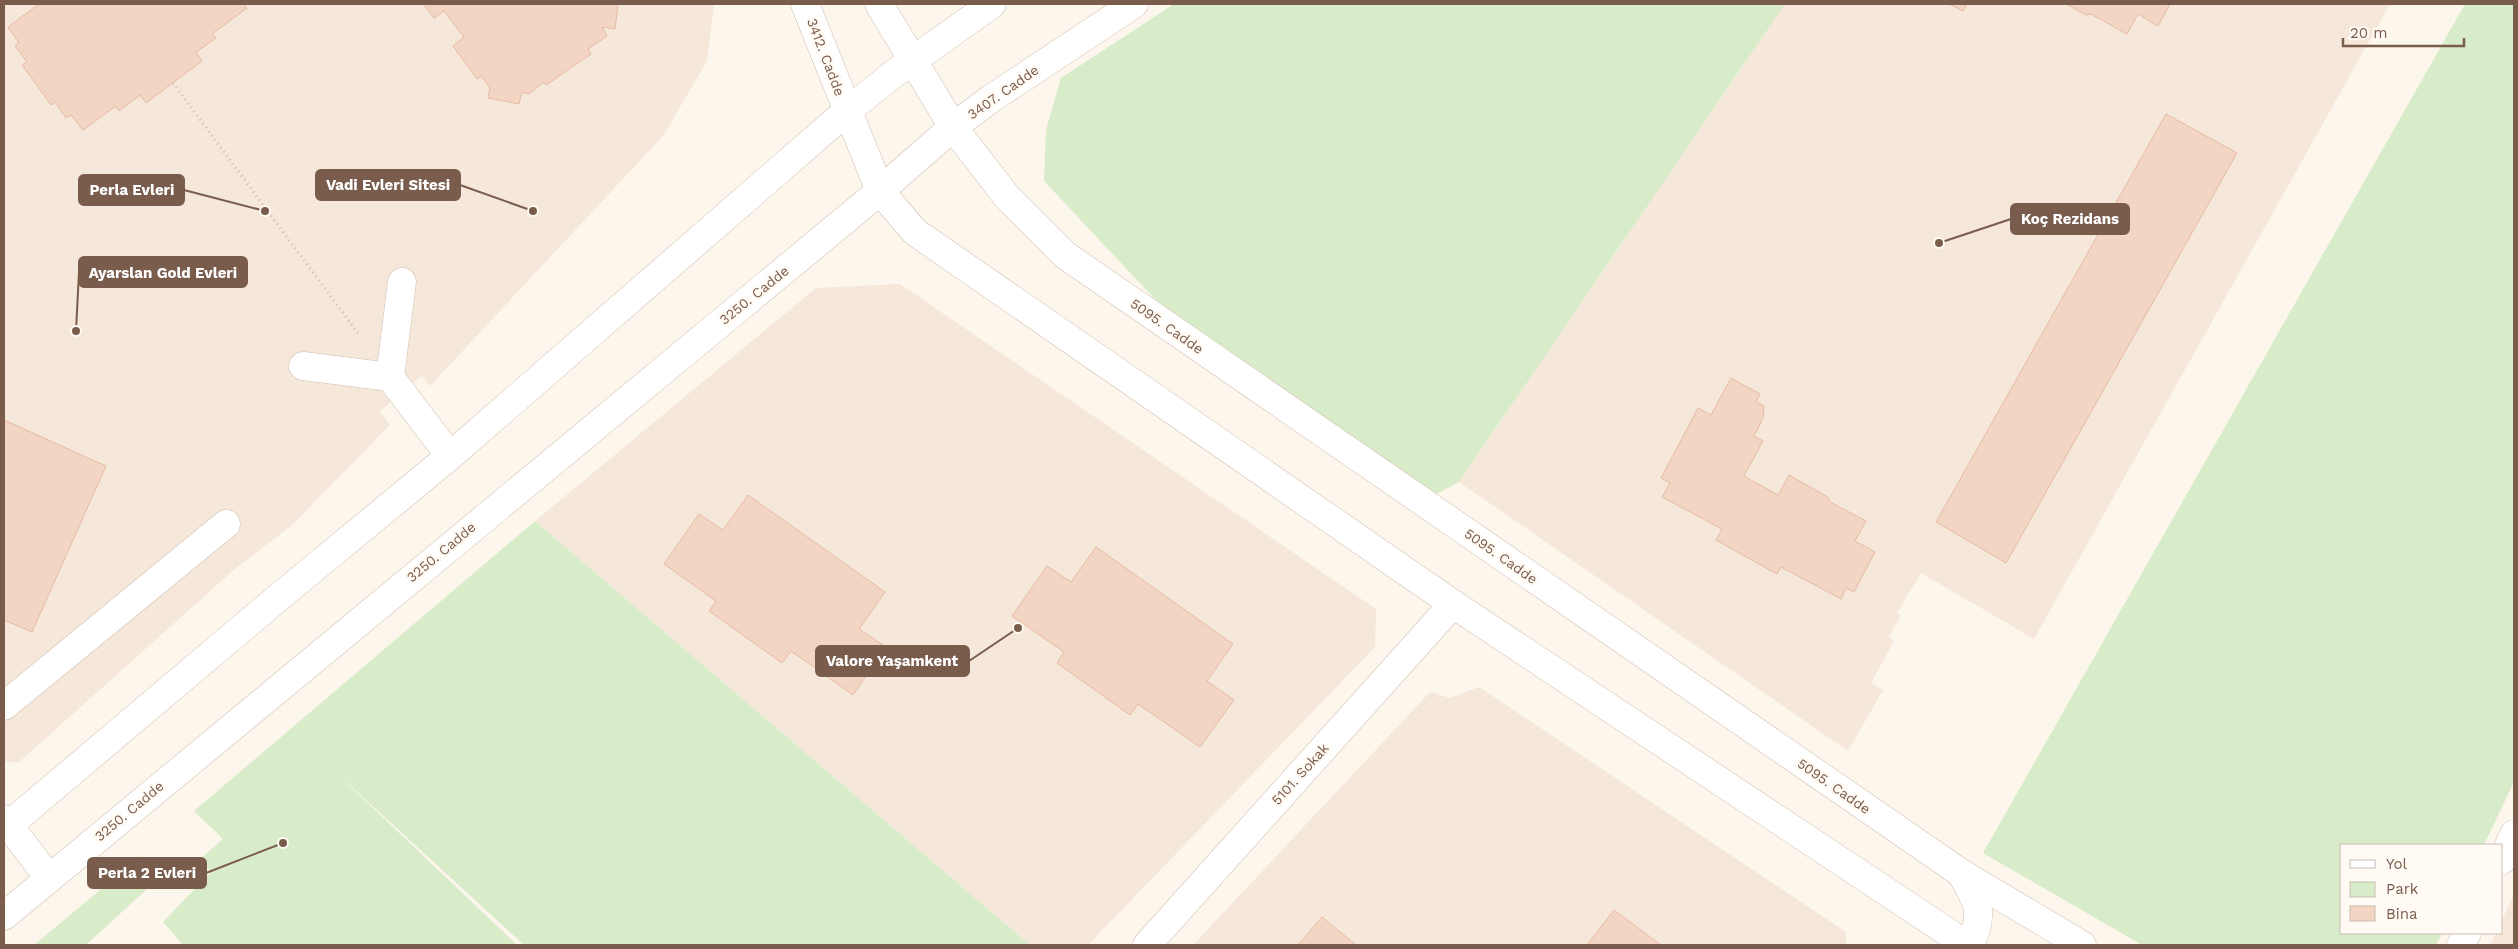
<svg xmlns="http://www.w3.org/2000/svg" width="2518" height="949" viewBox="0 0 2518 949" font-family="'Work Sans',sans-serif">
  <style>
    .residential { fill: #f5e8da }
    .green { fill: #d8ecc9 }
    .building { fill: #f3d5c3; stroke: #e6bba3 }
    .lines { fill: none; stroke-linecap: round; stroke-linejoin: round }
    .minor-casing { stroke: #d1beb0; stroke-width: 29 }
    .path { stroke: #d9b8a5; stroke-width: 3; stroke-dasharray: 1 4; stroke-linecap: butt }
    .minor { stroke: #fff; stroke-width: 28 }
    .labels { text-anchor: middle; dominant-baseline: central; stroke-width: 5; stroke-linejoin: round; paint-order: stroke }
    .street-label { font-size: 14px; fill: #7a5c4d; stroke: #fffaf3 }
    .leader { fill: none; stroke: #7a5c4d; stroke-width: 2 }
    .callout-dot { fill: #7a5c4d; stroke: #fffaf3; stroke-width: 2 }
    .callout { fill: #7a5c4d; stroke: #7a5c4d; stroke-width: 2 }
    .callout-label { font-size: 15px; text-anchor: middle; font-weight: bold; fill: #fff }
  </style>
  <rect width="100%" height="100%" fill="#fdf6ec"/>
  <g class="residential">
    <polygon points="4,4 714,4 707,61 663,136 430,386 422,376 380,411 390,425 292,525 236,568 18,763 4,761"/>
    <polygon points="1785,4 2390,4 2034,639 1921,573 1897,613 1901,615 1889,637 1894,641 1871,683 1883,690 1848,751 1459,482"/>
    <polygon points="900,284 1376,609 1375,647 1088,945 1030,945 535,521 816,288"/>
    <polygon points="1479,687 1846,932 1846,945 1193,945 1430,692 1450,698"/>
    <polygon points="2514,894 2514,945 2490,945 2496,933 2502,933 2502,920"/>
  </g>
  <g class="green">
    <polygon points="1174,4 1785,4 1459,482 1431,497 1198,345 1044,181 1046,130 1061,78"/>
    <polygon points="2465,4 2514,4 2514,782 2484,845 2342,845 2342,933 2442,933 2436,945 2142,945 1983,853"/>
    <polygon points="535,521 1030,945 524,945 329,766 517,945 183,945 163,922 211,872 200,859 223,839 194,811"/>
    <polygon points="141,856 160,877 86,945 34,945"/>
  </g>
  <g class="building">
    <polygon points="39,4 243,4 247,8 212,34 216,38 196,52 202,61 146,103 140,95 119,111 116,106 83,130 71,115 66,118 55,102 51,105 22,65 27,62 15,46 19,43 8,27"/>
    <polygon points="423,4 618,4 615,29 602,27 607,36 588,49 591,54 546,85 544,82 529,94 522,92 519,104 488,98 490,88 481,76 477,79 453,46 464,37 444,11 434,18"/>
    <polygon points="1949,4 1967,4 1963,11"/>
    <polygon points="2066,4 2170,4 2158,26 2138,14 2127,34 2091,14 2086,15"/>
    <polygon points="2166,114 2237,153 2006,563 1936,522"/>
    <polygon points="1731,378 1760,394 1756,402 1764,406 1763,418 1754,436 1763,441 1744,476 1778,495 1789,475 1828,497 1830,502 1866,521 1855,541 1875,552 1854,592 1846,588 1841,599 1781,567 1777,574 1716,540 1722,529 1662,497 1670,483 1661,478 1698,408 1711,415"/>
    <polygon points="4,420 106,466 32,632 4,620"/>
    <polygon points="748,495 885,592 859,629 886,647 853,695 791,651 782,663 709,611 716,601 664,564 699,514 723,530"/>
    <polygon points="1096,547 1233,644 1207,681 1234,700 1200,747 1138,704 1130,715 1057,663 1064,652 1012,616 1047,566 1071,582"/>
    <polygon points="1614,910 1661,945 1587,945"/>
    <polygon points="1322,917 1356,945 1298,945"/>
  </g>
  <g class="lines">
    <defs>
      <g id="minor">
        <polyline points="805,4 880,191 915,232 1453,604 1967,945"/>
        <polyline points="879,4 953,127 1007,197 1065,255 1961,873 2082,945"/>
        <polyline points="402,282 390,377 450,456"/>
        <polyline points="303,366 390,377"/>
        <polyline points="4,706 226,524"/>
        <polyline points="4,819 49,878"/>
        <polyline points="4,829 279,597 450,456 847,111 895,73 992,4"/>
        <polyline points="2502,860 2514,834"/>
        <path d="M1961,873C1978,903 1985,912 1970,945"/>
        <polyline points="4,916 880,191 953,127 992,98 1134,4"/>
        <polyline points="1147,945 1453,604"/>
        <polyline points="2461,945 2467,933"/>
      </g>
    </defs>
    <use href="#minor" class="minor-casing"/>
    <polyline class="path" points="173,83 360,336"/>
    <use href="#minor" class="minor"/>
  </g>
  <g class="labels">
    <g class="street-label">
      <text transform="translate(826 57) rotate(69)">3412. Cadde</text>
      <text transform="translate(1003 92) rotate(-35)">3407. Cadde</text>
      <text transform="translate(754 295) rotate(-39)">3250. Cadde</text>
      <text transform="translate(1167 326) rotate(35)">5095. Cadde</text>
      <text transform="translate(441 552) rotate(-40)">3250. Cadde</text>
      <text transform="translate(1501 556) rotate(35)">5095. Cadde</text>
      <text transform="translate(1300 774) rotate(-48)">5101. Sokak</text>
      <text transform="translate(1834 786) rotate(35)">5095. Cadde</text>
      <text transform="translate(129 811) rotate(-40)">3250. Cadde</text>
    </g>
  </g>
  <path class="leader" d="M533 211L460 185M265 211L184 190M1939 243L2011 219M76 331L79 272M1018 628L969 661M283 843L206 873"/>
  <g class="callout-dot">
    <circle cx="533" cy="211" r="5"/>
    <circle cx="265" cy="211" r="5"/>
    <circle cx="1939" cy="243" r="5"/>
    <circle cx="76" cy="331" r="5"/>
    <circle cx="1018" cy="628" r="5"/>
    <circle cx="283" cy="843" r="5"/>
  </g>
  <g class="callout">
    <rect x="316" y="170" width="144" height="30" rx="5"/>
    <rect x="79" y="175" width="105" height="30" rx="5"/>
    <rect x="2011" y="204" width="118" height="30" rx="5"/>
    <rect x="79" y="257" width="168" height="30" rx="5"/>
    <rect x="816" y="646" width="153" height="30" rx="5"/>
    <rect x="88" y="858" width="118" height="30" rx="5"/>
  </g>
  <g class="callout-label">
    <text x="388" y="190">Vadi Evleri Sitesi</text>
    <text x="132" y="195">Perla Evleri</text>
    <text x="2070" y="224">Koç Rezidans</text>
    <text x="163" y="278">Ayarslan Gold Evleri</text>
    <text x="892" y="666">Valore Yaşamkent</text>
    <text x="147" y="878">Perla 2 Evleri</text>
  </g>
  <rect width="2518" height="949" fill="none" stroke="#7a5c4d" stroke-width="10"/>
  <rect x="2340" y="844" width="162" height="90" fill="#fffaf3" stroke="#cabbb1"/>
  <rect x="2350" y="860" width="25" height="8" fill="#ffffff" stroke="#cabbb1"/>
  <text x="2386" y="869" font-size="15" fill="#7a5c4d">Yol</text>
  <rect x="2350" y="882" width="25" height="15" fill="#d8ecc9" stroke="#cabbb1"/>
  <text x="2386" y="894" font-size="15" fill="#7a5c4d">Park</text>
  <rect x="2350" y="906" width="25" height="15" fill="#f3d5c3" stroke="#cabbb1"/>
  <text x="2386" y="919" font-size="15" fill="#7a5c4d">Bina</text>
  <path d="M2343 38v8h121v-8" fill="none" stroke="#7a5c4d" stroke-width="2.5"/>
  <text x="2350" y="38" font-size="15" fill="#7a5c4d" stroke="#fffaf3" stroke-width="4" paint-order="stroke">20 m</text>
</svg>
